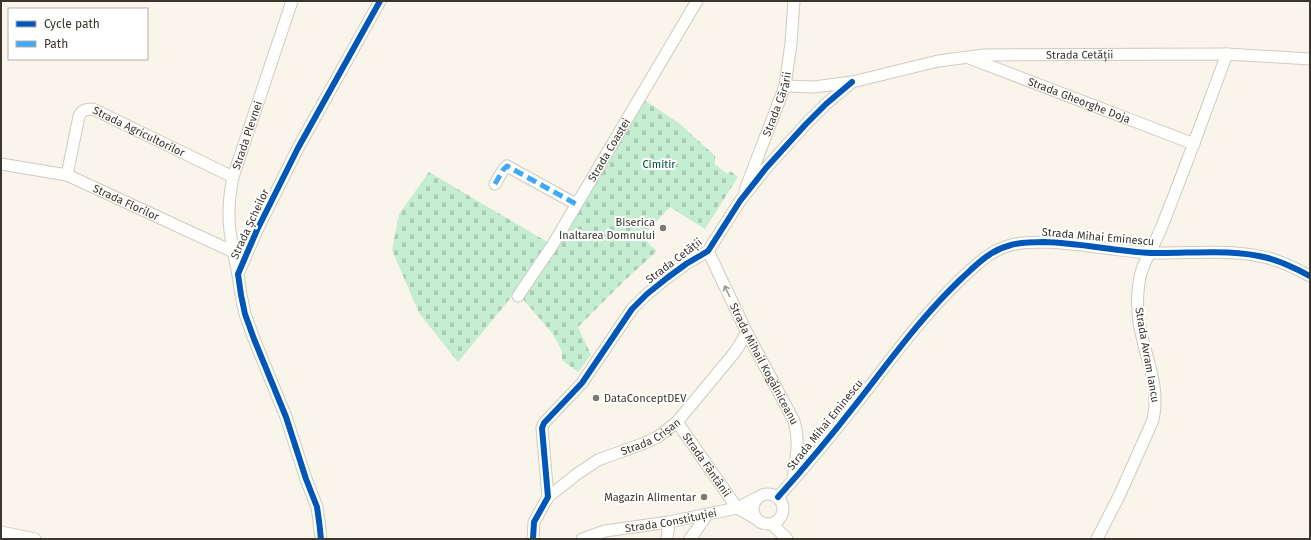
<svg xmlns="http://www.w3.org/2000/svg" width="1311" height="540" viewBox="0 0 1311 540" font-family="'Fira Sans',sans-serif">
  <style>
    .cemetery { fill: url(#cemetery-stones) }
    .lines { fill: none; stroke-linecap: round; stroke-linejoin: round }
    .minor-casing { stroke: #cecbc2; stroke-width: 13 }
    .minor { stroke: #fefefc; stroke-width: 11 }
    .quiet { stroke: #3fa9f5; stroke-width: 5; stroke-dasharray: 10 5; stroke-linecap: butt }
    .cycleway-casing { stroke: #fff; stroke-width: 8 }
    .cycleway { stroke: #0057b8; stroke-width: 6 }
    .oneway { stroke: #9c9a94 }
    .poi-dot { fill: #7d7970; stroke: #fff; stroke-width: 1.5 }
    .labels { text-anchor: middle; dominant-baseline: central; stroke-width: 4; stroke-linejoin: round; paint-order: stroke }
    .street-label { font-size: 11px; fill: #3a362d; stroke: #fff }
    .park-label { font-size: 11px; fill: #005133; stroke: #fff }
    .poi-label { font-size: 11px; fill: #3a362d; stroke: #fff; text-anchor: end }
  </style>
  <defs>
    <pattern id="cemetery-stones" width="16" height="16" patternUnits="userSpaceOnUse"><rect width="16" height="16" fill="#c5edd2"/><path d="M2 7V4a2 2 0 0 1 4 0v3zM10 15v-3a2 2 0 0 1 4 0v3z" fill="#aaccb5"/></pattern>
  </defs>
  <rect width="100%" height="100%" fill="#f9f5eb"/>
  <g class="cemetery">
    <path d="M644,100L679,123L715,156V164L727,174L730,171L738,177L705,229L670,207L642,237L657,251L624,281L578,327L591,355L578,372L562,360V351L552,333L522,298C566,234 606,168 644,100Z"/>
    <polygon points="429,172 549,243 514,294 458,362 419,313 392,250 399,214"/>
  </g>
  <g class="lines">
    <defs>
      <g id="minor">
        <path id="s1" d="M969,58L1194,144"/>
        <path id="s2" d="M785,86L814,87L852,82L938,61L984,55L1227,54L1310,59"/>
        <path id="s3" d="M1,164L67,175L238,254"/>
        <path id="s4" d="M67,175L79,116C82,110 86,109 93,109L233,177"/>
        <polyline points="495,184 503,170 507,166 576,204"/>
        <path id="s5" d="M745,190L785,86L791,43L794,1"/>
        <path id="s6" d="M708,251L747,333L794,421C800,441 796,459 793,479"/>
        <path id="s7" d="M238,274C230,237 225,215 233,177L292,1"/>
        <path id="s8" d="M518,296L552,246L697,1"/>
        <path id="s9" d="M677,422L737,508L755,518"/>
        <circle cx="768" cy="509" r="15"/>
        <path id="s10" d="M548,497L577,474L598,460L645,443L659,436L677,422L735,352L747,333"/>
        <path d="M778,497C805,467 831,436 856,404C889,362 921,317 961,279C976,265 990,250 1011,245C1022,242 1033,242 1044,242C1080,243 1115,251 1151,253C1190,254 1230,248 1268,258C1283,262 1297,269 1310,276"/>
        <polyline points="772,524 787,539"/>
        <polyline points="1,532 35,539"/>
        <polyline points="321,539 319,521 317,507 306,479 286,417 254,339 245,314 241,295 238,274 257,230 298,148 380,1"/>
        <polyline points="533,539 534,522 548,497 543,440 542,428 544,423 582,383 632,309 647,294 667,278 686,264 708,251 740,201 766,168 806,124 826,104 852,82"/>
        <path id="s11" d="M582,539L605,531L669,522L737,508L757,498"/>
        <polyline points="667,539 669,522"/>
        <polyline points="690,539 707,515"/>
        <path d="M1097,539L1120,494L1153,420C1161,385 1144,356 1139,322C1137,309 1137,296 1139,283C1140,271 1145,262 1150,252C1155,242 1160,232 1164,221C1186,166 1206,110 1227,54"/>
      </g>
    </defs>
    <use href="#minor" class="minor-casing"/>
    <use href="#minor" class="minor"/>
    <polyline class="quiet" points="495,184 503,170 507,166 576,204"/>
    <defs>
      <g id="cycleway">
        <path d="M778,497C805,467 831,436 856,404C889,362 921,317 961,279C976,265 990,250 1011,245C1022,242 1033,242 1044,242C1080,243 1115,251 1151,253C1190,254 1230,248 1268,258C1283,262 1297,269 1310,276"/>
        <polyline points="321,539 319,521 317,507 306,479 286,417 254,339 245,314 241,295 238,274 257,230 298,148 380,1"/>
        <polyline points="533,539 534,522 548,497 543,440 542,428 544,423 582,383 632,309 647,294 667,278 686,264 708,251 740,201 766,168 806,124 826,104 852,82"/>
      </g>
    </defs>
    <use href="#cycleway" class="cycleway-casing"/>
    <use href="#cycleway" class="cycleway"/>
  </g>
  <defs><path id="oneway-shaft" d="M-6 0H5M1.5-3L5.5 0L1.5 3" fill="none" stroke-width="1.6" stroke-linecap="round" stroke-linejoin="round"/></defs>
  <use class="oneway" href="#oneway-shaft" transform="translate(727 291) rotate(-116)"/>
  <g class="poi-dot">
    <circle cx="663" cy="228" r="4"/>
    <circle cx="596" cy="398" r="4"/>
    <circle cx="704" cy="497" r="4"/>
  </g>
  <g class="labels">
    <g class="street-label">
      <text stroke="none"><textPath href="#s2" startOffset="298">Strada Cetății</textPath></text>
      <text stroke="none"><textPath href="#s1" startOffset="118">Strada Gheorghe Doja</textPath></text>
      <text stroke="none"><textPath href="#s5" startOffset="92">Strada Cărării</textPath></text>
      <text stroke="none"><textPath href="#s4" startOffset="128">Strada Agricultorilor</textPath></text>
      <text stroke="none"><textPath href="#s7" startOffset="142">Strada Plevnei</textPath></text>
      <text stroke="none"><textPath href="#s8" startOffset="172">Strada Coastei</textPath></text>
      <text stroke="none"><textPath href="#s3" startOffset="132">Strada Florilor</textPath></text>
      <text transform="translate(250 224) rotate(-65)">Strada Șcheilor</text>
      <text transform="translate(1098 237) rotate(5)">Strada Mihai Eminescu</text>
      <text transform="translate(674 261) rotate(-37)">Strada Cetății</text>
      <text transform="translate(1147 355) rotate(80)">Strada Avram Iancu</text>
      <text stroke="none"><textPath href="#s6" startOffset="126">Strada Mihail Kogălniceanu</textPath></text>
      <text transform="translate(825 425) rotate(-51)">Strada Mihai Eminescu</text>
      <text stroke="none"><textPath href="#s10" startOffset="120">Strada Crișan</textPath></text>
      <text stroke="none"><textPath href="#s9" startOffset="52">Strada Fântânii</textPath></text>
      <text stroke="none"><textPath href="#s11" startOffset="91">Strada Constituției</textPath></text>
    </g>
    <g class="park-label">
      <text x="659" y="164">Cimitir</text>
    </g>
    <g class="poi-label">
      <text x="655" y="222">Biserica<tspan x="655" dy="13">Inaltarea Domnului</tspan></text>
      <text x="604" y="398" text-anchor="start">DataConceptDEV</text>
      <text x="696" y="497">Magazin Alimentar</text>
    </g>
  </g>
  <rect width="1311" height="540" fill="none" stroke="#3a362d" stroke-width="4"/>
  <rect x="8" y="8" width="140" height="52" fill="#ffffff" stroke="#b0afab"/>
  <rect x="16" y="21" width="20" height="6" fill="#0057b8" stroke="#b0afab"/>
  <text x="44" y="28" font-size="12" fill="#3a362d">Cycle path</text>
  <rect x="16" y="41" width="20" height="6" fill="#3fa9f5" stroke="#b0afab"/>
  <text x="44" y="48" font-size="12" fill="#3a362d">Path</text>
</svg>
